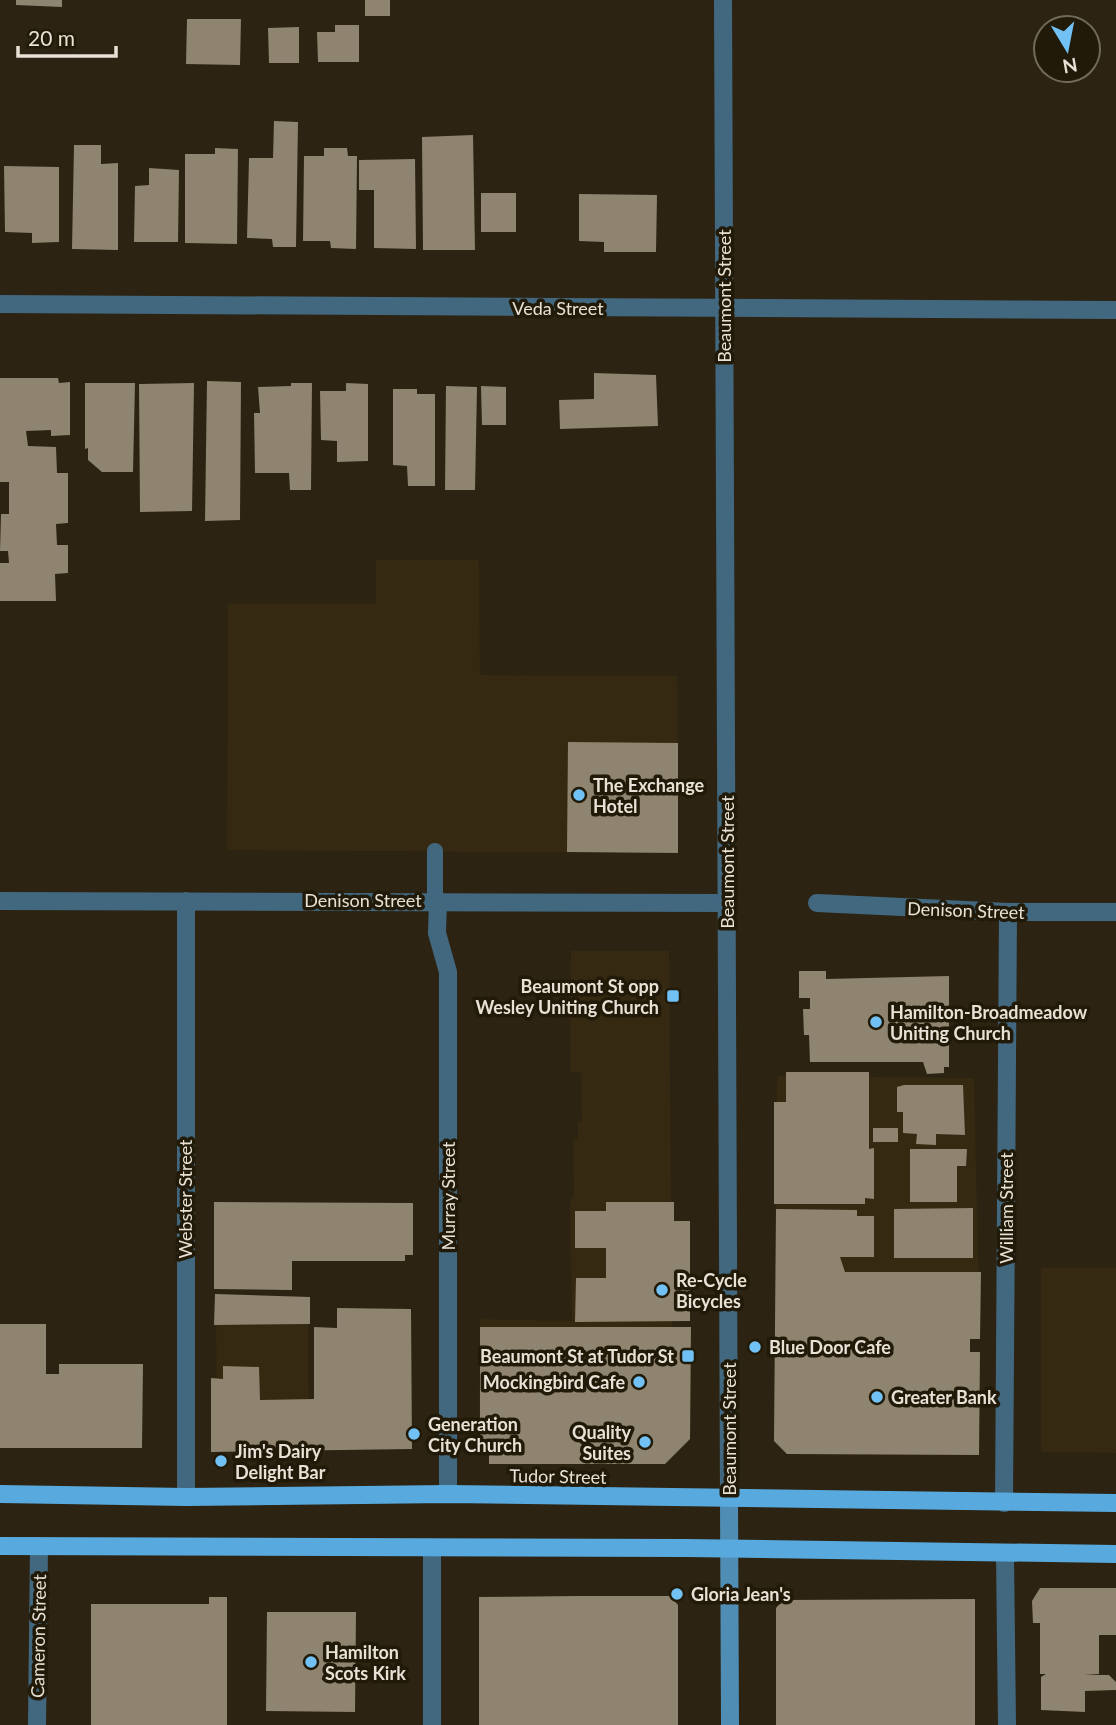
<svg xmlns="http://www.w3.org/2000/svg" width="1116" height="1725" viewBox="0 0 1116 1725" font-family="Lato,sans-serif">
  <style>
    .built { fill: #352911 }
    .building { fill: #8e846f }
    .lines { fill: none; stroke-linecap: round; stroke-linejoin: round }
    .service { stroke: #426880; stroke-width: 16 }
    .minor { stroke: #426880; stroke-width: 18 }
    .tertiary { stroke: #426880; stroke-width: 18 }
    .secondary { stroke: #4f8db5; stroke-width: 18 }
    .primary { stroke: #58aade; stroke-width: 18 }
    .poi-dot { fill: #71c1f5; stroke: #221a08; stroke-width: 2.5 }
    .labels { text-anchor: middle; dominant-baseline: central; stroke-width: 7; stroke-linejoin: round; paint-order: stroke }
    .street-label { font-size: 18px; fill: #e7e1d6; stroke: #221a08 }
    .poi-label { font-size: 18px; font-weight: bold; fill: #e7e1d6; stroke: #221a08; text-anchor: start }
  </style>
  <rect width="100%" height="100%" fill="#2c2312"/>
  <g class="built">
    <polygon points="376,560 479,560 480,675 677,676 678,853 227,850 228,604 376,604"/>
    <polygon points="571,951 669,951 673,1448 479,1446 480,1319 572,1321 570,1201 574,1195 573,1139 578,1139 578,1121 582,1121 581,1072 570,1072"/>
    <polygon points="777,1076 974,1078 980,1339 970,1339 970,1352 980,1352 979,1455 787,1454 774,1441"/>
    <polygon points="1041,1268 1116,1268 1116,1453 1041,1452"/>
    <polygon points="308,1318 309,1445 217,1445 216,1320"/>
  </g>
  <g class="building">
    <polygon points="16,0 62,0 62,7 16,5"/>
    <rect x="365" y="0" width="25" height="16"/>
    <polygon points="187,19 241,19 240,65 186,64"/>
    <polygon points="335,25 359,25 359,62 318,62 317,32 335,32"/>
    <polygon points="299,27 299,63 269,63 268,28"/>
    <polygon points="274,121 298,122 296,247 273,247 272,239 247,238 249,158 273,158"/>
    <polygon points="473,135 475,250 423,250 422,137"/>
    <polygon points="74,145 101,145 101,164 118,163 118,250 72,249"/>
    <polygon points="215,148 238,149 237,244 185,243 185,154 215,154"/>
    <polygon points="324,148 347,148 348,156 357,156 356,249 331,248 330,241 303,241 304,156 324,156"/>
    <polygon points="415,159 416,249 374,248 374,190 359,190 359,160"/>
    <polygon points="4,166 59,167 59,242 32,243 32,233 5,232"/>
    <polygon points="149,168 179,170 178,242 134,242 135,186 149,185"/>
    <rect x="481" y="193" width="35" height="39"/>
    <polygon points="579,194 657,195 656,252 604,252 604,242 579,241"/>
    <polygon points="594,373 656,375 658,426 560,429 559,400 594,399"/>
    <polygon points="0,378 58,378 59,383 70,382 70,435 51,436 51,430 26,431 28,446 56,447 57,473 68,473 68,523 56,524 57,545 68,545 68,573 55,574 56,601 0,601 0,563 9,563 8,551 0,551 1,514 9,514 9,482 0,482"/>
    <polygon points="207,381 241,382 240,520 205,521"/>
    <polygon points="85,383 135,383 133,472 102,472 88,460 88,448 85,449"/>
    <polygon points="194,383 192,511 140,512 139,384"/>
    <polygon points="291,383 312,383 311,490 290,490 289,473 255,473 254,413 260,413 258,387 291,386"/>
    <polygon points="346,383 368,384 368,461 337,462 337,441 321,440 320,391 346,391"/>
    <polygon points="446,386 477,387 475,490 445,490"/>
    <polygon points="481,386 506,387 506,425 482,425"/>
    <polygon points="393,389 417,389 417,394 435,394 435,486 408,486 407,466 393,465"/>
    <polygon points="568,742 678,743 678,853 567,852"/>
    <polygon points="799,971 826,971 826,979 949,976 949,1067 944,1067 944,1073 927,1074 923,1062 810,1062 809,1035 804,1035 803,1009 810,1009 810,998 799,998"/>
    <polygon points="786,1072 869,1072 869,1149 874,1148 874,1199 865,1198 865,1204 774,1204 774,1102 786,1102"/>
    <polygon points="904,1085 963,1085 965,1135 936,1134 936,1145 916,1144 917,1134 903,1133 903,1112 897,1112 897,1087"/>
    <rect x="873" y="1128" width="25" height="14"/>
    <polygon points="910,1149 967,1149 966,1166 957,1166 957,1202 910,1202"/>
    <polygon points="214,1202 413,1203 413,1255 405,1255 405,1261 292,1261 292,1290 214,1289"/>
    <polygon points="606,1202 674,1202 674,1221 690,1221 690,1321 575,1322 576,1278 606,1278 606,1248 575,1248 575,1211 606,1211"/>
    <polygon points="973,1208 973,1258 894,1258 894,1209"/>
    <polygon points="776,1209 857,1210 857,1216 874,1216 874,1257 840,1257 845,1272 981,1272 980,1339 970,1339 970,1352 980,1352 979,1455 787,1454 774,1441"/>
    <polygon points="215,1294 310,1297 310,1324 214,1325"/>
    <polygon points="337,1308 411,1309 412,1449 211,1452 211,1378 223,1379 223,1366 259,1367 260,1400 314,1399 314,1327 337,1328"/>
    <polygon points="0,1324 46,1324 46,1374 59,1374 59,1364 143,1364 142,1448 0,1448"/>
    <polygon points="480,1327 691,1327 690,1439 665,1464 489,1464 489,1449 480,1450"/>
    <polygon points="1040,1588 1116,1588 1116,1635 1099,1635 1099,1674 1084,1675 1109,1675 1116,1682 1116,1690 1085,1691 1085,1712 1041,1710 1041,1677 1046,1674 1040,1674 1040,1623 1033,1623 1032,1601"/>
    <polygon points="578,1596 670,1596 678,1605 678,1725 479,1725 479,1597"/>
    <polygon points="209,1597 227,1597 227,1725 91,1725 91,1604 209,1604"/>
    <polygon points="975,1599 975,1725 776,1725 776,1608 783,1600"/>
    <polygon points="267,1612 356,1612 355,1712 266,1711"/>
  </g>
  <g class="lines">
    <polyline class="service" points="435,900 435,851"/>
    <g class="minor">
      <polyline points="0,304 1116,310"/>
      <polyline points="438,900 437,933 448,972 448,1494"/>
      <polyline points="0,901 727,903"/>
      <polyline points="817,903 1008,912 1116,912"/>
      <polyline points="186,1497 186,901"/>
      <polyline points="1004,1503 1008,912"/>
      <polyline points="432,1548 432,1725"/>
      <polyline points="1005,1554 1007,1725"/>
      <polyline points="37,1725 39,1546"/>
    </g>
    <polyline class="tertiary" points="723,0 729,1500"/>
    <polyline class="secondary" points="729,1500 730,1725"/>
    <g class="primary">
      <polyline points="0,1494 186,1497 448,1494 1116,1503"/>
      <polyline points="0,1546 685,1548 1116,1554"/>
    </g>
  </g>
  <g class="poi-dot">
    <circle cx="579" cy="795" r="7"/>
    <rect x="666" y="989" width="14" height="14" rx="3.5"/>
    <circle cx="876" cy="1022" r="7"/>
    <circle cx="662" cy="1290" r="7"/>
    <circle cx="755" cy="1347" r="7"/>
    <rect x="681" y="1349" width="14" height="14" rx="3.5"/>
    <circle cx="639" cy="1382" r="7"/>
    <circle cx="877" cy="1397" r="7"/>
    <circle cx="414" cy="1434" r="7"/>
    <circle cx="645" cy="1442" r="7"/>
    <circle cx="221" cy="1461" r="7"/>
    <circle cx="677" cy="1594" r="7"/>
    <circle cx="311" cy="1662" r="7"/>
  </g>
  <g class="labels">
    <g class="street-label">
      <text transform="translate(724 296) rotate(-90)">Beaumont Street</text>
      <text x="558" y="308">Veda Street</text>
      <text transform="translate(727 862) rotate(-90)">Beaumont Street</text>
      <text x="363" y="900">Denison Street</text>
      <text transform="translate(966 910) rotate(2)">Denison Street</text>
      <text transform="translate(448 1196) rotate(-90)">Murray Street</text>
      <text transform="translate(185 1199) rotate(-90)">Webster Street</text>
      <text transform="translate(1006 1208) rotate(-90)">William Street</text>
      <text transform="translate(729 1429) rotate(-90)">Beaumont Street</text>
      <text transform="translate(558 1476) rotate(1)">Tudor Street</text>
      <text transform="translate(38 1636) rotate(-89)">Cameron Street</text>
    </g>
    <g class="poi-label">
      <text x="593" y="785">The Exchange<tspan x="593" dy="21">Hotel</tspan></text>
      <text x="659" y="986" text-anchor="end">Beaumont St opp<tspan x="659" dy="21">Wesley Uniting Church</tspan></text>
      <text x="890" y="1012">Hamilton-Broadmeadow<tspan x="890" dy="21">Uniting Church</tspan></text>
      <text x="676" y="1280">Re-Cycle<tspan x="676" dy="21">Bicycles</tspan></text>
      <text x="769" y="1347">Blue Door Cafe</text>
      <text x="674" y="1356" text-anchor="end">Beaumont St at Tudor St</text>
      <text x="625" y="1382" text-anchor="end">Mockingbird Cafe</text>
      <text x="891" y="1397">Greater Bank</text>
      <text x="428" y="1424">Generation<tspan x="428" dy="21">City Church</tspan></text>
      <text x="631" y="1432" text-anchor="end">Quality<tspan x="631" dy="21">Suites</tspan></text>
      <text x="235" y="1451">Jim's Dairy<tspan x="235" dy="21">Delight Bar</tspan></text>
      <text x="691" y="1594">Gloria Jean's</text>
      <text x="325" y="1652">Hamilton<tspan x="325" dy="21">Scots Kirk</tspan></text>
    </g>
  </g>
  <g transform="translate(1067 49) rotate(170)"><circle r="33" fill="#221a08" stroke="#716a5a" stroke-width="2"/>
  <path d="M0-5L12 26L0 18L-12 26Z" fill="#71c1f5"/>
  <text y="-10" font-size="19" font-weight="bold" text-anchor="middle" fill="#e7e1d6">N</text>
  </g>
  <path d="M18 46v10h98v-10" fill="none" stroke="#e7e1d6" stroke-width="3.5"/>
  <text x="28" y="46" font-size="21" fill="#e7e1d6" stroke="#221a08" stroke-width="5" paint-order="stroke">20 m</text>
</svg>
